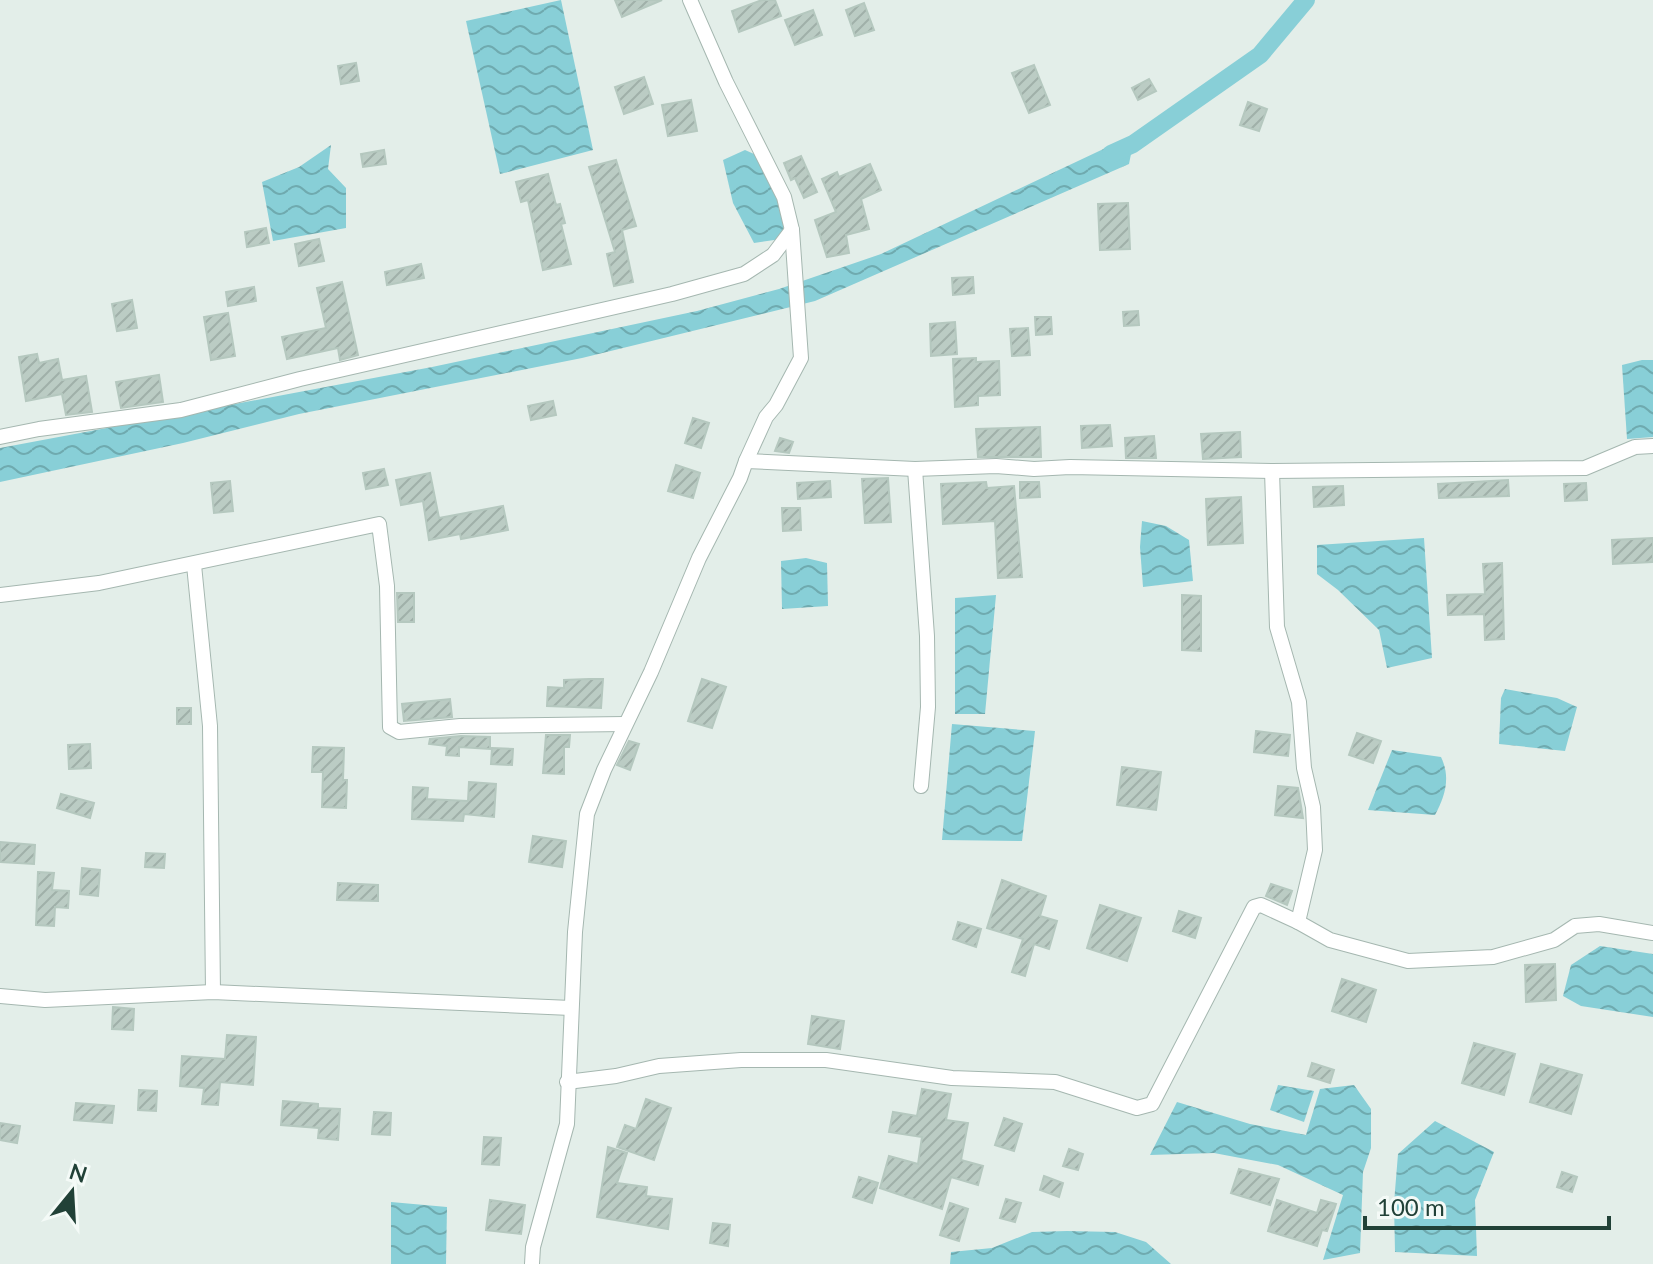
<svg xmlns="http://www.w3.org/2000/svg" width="1653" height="1264" viewBox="0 0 1653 1264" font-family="Lato,sans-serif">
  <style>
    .water { fill: url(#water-waves) }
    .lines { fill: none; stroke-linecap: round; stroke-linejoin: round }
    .canal { stroke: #88cfd7; stroke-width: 18 }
    .building { fill: url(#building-hatch); stroke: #b5c8bf; stroke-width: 2 }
    .minor-casing { stroke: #a5b7b0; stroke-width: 16 }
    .minor { stroke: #fff; stroke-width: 14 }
  </style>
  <defs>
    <pattern id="water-waves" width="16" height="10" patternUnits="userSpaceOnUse" patternTransform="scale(2)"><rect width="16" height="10" fill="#88cfd7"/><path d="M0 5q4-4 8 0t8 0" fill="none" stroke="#6faaaf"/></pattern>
    <pattern id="building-hatch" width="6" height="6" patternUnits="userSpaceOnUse" patternTransform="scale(2)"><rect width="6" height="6" fill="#bbccc4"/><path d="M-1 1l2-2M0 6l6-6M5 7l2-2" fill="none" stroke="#a0b0a9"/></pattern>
  </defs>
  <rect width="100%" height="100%" fill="#e3eee9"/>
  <g class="water">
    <polygon points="561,0 593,150 500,174 466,21"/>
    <polygon points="1114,144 1133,144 1129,164 815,301 582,358 299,414 183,443 0,482 0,448 432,367 697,311 779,289 881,254"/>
    <polygon points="331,145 328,169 346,188 346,228 273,241 262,182 299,167"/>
    <polygon points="745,150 754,154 787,209 781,239 754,243 733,203 723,160"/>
    <polygon points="1642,360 1653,360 1653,437 1627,439 1622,365"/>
    <polygon points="1142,521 1166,526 1189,540 1193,581 1143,587 1140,547"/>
    <polygon points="1424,538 1432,658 1387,668 1379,630 1338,590 1317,574 1317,545"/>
    <polygon points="806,558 827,563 828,606 782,609 781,561"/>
    <polygon points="996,595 985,714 955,714 955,598"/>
    <polygon points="1505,689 1557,698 1577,707 1565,751 1499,744 1501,698"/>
    <polygon points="952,724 1035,731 1022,841 942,840"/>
    <path d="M1392,750L1441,757C1451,778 1445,796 1435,815L1368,810Z"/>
    <polygon points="1600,946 1653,954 1653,1017 1581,1006 1563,996 1571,965"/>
    <polygon points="1278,1085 1314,1091 1304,1122 1270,1110"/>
    <polygon points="1354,1085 1371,1109 1371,1148 1363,1172 1360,1253 1323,1260 1343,1195 1278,1165 1214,1153 1150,1155 1177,1102 1250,1124 1306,1135 1320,1089"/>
    <polygon points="1435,1121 1494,1152 1475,1200 1477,1256 1395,1252 1394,1203 1398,1154"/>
    <polygon points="391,1202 447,1207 446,1264 391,1264"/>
    <polygon points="1067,1231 1115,1232 1146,1242 1171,1264 950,1264 951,1252 992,1248 1032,1232"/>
  </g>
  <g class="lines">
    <polyline class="canal" points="1111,154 1133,144 1260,55 1306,0"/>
  </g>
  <g class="building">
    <polygon points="615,0 662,0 622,17"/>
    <polygon points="762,0 775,0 781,16 739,32 732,11"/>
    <polygon points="864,3 874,30 855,36 846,10"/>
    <polygon points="813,10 822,35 795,45 785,20"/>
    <polygon points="356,63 359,81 341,84 338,66"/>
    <polygon points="1034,65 1050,105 1029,113 1012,73"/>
    <polygon points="644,77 653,104 624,114 615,87"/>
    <polygon points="1149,79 1156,91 1138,100 1132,88"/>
    <polygon points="691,100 697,131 668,136 662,105"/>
    <polygon points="1248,102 1267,109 1259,131 1240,125"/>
    <polygon points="384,150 386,164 363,167 361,154"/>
    <polygon points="801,156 817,192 804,198 795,178 791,180 784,163"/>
    <polygon points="616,160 636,226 622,230 633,282 614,286 607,254 615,252 589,167"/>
    <polygon points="870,164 881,190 861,199 869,229 846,235 849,253 827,257 815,220 836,212 822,179 837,172 839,177"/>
    <polygon points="548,174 556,205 560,204 565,223 561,224 571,264 543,270 528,200 521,202 516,182"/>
    <polygon points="1128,203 1130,249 1100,250 1098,204"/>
    <polygon points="266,228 269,243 247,247 245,232"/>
    <polygon points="319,239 324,261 299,266 295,244"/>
    <polygon points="421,264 424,278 387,285 385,272"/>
    <polygon points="973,277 974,293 953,295 952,278"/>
    <polygon points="342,282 358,355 340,360 338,348 287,359 282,337 326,328 317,288"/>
    <polygon points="254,287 256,301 228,306 226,292"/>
    <polygon points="132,300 137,328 117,331 112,304"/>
    <polygon points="1138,311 1139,325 1124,326 1123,312"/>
    <polygon points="228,313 235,356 211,360 204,317"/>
    <polygon points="1035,317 1051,317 1052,334 1036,335"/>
    <polygon points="955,322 957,354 931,356 930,324"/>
    <polygon points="1028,328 1030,355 1012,356 1010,329"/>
    <polygon points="37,354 39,363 58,359 62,380 86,376 92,412 66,415 62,394 26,401 19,357"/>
    <polygon points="976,358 976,362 999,361 1000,395 978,396 978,405 955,407 953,359"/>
    <polygon points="159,375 163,402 121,408 116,382"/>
    <polygon points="553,401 556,415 531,420 528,406"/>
    <polygon points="693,418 709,423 701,448 685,443"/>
    <polygon points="1110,425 1112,446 1082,448 1081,426"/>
    <polygon points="1040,427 1041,457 978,457 976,429"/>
    <polygon points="1240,432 1241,457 1203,459 1201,434"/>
    <polygon points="1154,436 1156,458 1126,458 1125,438"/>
    <polygon points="780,438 793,442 789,453 775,451"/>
    <polygon points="676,465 700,473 693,498 668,491"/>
    <polygon points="384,469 388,485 366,489 363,473"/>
    <polygon points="430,473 439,518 503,506 508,530 461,539 460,534 429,540 423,501 401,505 396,480"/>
    <polygon points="888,478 891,522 865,523 862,479"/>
    <polygon points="1508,480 1509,496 1439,498 1438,484"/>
    <polygon points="230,481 233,511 214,513 211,483"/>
    <polygon points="830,481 831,497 798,499 797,483"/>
    <polygon points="986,482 987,488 1014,486 1022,577 998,578 995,521 943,524 941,484"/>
    <polygon points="1020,482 1039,482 1040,497 1020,498"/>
    <polygon points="1586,483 1587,500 1565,501 1564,484"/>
    <polygon points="1343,486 1344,505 1314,507 1313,487"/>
    <polygon points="1241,497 1243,543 1208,545 1206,499"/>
    <polygon points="782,508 800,508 801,530 783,531"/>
    <polygon points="1653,538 1653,562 1613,564 1612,540"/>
    <polygon points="1502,563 1504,639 1485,640 1484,614 1448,615 1447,595 1485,594 1483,564"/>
    <polygon points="397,593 414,593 414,622 398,622"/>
    <polygon points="1182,595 1201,596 1201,651 1182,650"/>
    <polygon points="589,679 603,679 601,708 547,706 548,687 564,688 564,680"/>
    <polygon points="702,679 726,687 712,728 688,721"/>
    <polygon points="450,699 452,717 404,721 402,704"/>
    <rect x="177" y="708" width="14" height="16"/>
    <polygon points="1256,731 1290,735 1288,756 1254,752"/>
    <polygon points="1357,733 1381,741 1373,763 1349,755"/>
    <polygon points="546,735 570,735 569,747 564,747 564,774 543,773"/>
    <polygon points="461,736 490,737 490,749 459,747 459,756 446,755 447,746 429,744 430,739"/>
    <polygon points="629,741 639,744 630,770 617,765"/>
    <polygon points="90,744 91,768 69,769 68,745"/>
    <polygon points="313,747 344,748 343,780 347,780 346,808 322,807 323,772 312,772"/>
    <polygon points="492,748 513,749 512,765 491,764"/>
    <polygon points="1122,767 1161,772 1156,810 1117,805"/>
    <polygon points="469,782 496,784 494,817 464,814 463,821 412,819 413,787 428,788 427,799 468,801"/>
    <polygon points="1278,786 1298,788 1303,818 1275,815"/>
    <polygon points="61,794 94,803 90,818 57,808"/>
    <polygon points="533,836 566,841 562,867 529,862"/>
    <polygon points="0,842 35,845 34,864 0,862"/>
    <polygon points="146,853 165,854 164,868 145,867"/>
    <polygon points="82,868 100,870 98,896 80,894"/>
    <polygon points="38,872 54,873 52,890 69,891 68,908 55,907 54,926 36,925"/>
    <polygon points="1002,880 1046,896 1040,916 1057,921 1049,949 1034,944 1025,976 1012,972 1023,939 987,928"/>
    <polygon points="338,883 378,885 378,901 337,900"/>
    <polygon points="1271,884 1292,891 1287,905 1266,896"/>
    <polygon points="1100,905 1141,918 1127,961 1087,948"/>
    <polygon points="1179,911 1201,918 1195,938 1173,931"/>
    <polygon points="958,922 981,929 976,947 953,939"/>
    <polygon points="1555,964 1556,1000 1526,1002 1525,965"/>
    <polygon points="1342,979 1376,990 1366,1022 1332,1011"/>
    <polygon points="113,1007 134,1009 133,1030 112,1029"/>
    <polygon points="812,1016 844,1021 840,1049 808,1044"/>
    <polygon points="227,1035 256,1037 253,1085 220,1082 218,1105 202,1104 204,1088 180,1086 182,1056 225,1059"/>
    <polygon points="1474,1043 1515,1054 1504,1095 1462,1083"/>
    <polygon points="1312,1063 1334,1070 1330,1083 1308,1076"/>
    <polygon points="1541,1064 1582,1075 1571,1114 1530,1102"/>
    <polygon points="922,1089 951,1094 946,1120 968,1123 961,1160 983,1166 978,1185 951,1177 942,1209 880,1188 889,1156 918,1164 922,1137 889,1132 893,1112 917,1116"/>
    <polygon points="139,1090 157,1091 156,1111 138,1110"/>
    <polygon points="646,1099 671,1108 654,1160 617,1147 625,1125 636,1129"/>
    <polygon points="283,1101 318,1104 318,1108 340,1109 338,1140 318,1138 319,1128 281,1125"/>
    <polygon points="76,1103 114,1106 112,1123 74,1120"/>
    <polygon points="374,1112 391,1113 390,1135 372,1134"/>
    <polygon points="1004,1118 1022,1124 1014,1151 995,1145"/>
    <polygon points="0,1123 20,1126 17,1143 0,1140"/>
    <polygon points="484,1137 501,1138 499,1165 482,1164"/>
    <polygon points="608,1147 627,1153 617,1183 647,1187 646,1196 672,1199 668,1229 597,1217"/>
    <polygon points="1069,1149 1083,1154 1078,1170 1063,1166"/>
    <polygon points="1239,1169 1279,1179 1270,1205 1231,1193"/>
    <polygon points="1562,1172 1577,1177 1572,1192 1557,1187"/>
    <polygon points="1044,1176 1063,1183 1059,1197 1040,1190"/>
    <polygon points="859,1177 878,1183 872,1203 853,1197"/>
    <polygon points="1006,1199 1021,1203 1015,1222 1000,1218"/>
    <polygon points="490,1200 525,1205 521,1234 486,1230"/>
    <polygon points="1277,1200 1317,1213 1321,1200 1336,1204 1327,1231 1322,1230 1317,1246 1268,1231"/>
    <polygon points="950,1203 968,1209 959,1241 940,1235"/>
    <polygon points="713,1223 730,1225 728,1246 710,1243"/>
  </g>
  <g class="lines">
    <defs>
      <g id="minor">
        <polyline points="690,0 726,82 784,197 792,230 801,358 776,405 766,417 746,461"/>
        <polyline points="0,437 39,429 181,410 300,379 672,294 744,274 773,255 792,230"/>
        <polyline points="915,469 927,636 928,707 921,786"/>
        <polyline points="1272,471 1277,627 1299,702 1304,768 1313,807 1315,850 1298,922"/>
        <polyline points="194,565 210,726 213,992"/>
        <polyline points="0,595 99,583 379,524 387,586 390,727 399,732 460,726 625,724"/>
        <polyline points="0,996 45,1000 213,992 571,1008"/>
        <polyline points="567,1082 616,1076 659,1066 741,1060 826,1060 952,1078 1055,1082 1137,1108 1152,1104 1254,907 1261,905 1298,922 1330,940 1408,961 1493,957 1554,940 1575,926 1599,924 1653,933"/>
        <polyline points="532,1264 533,1247 567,1124 575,932 587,814 604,770 651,672 699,558 740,478 746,461 915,469 996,466 1034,469 1070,467 1272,471 1585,468 1635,447 1653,446"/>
      </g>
    </defs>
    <use href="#minor" class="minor-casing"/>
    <use href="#minor" class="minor"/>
  </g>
  <g transform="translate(72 1192) rotate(18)" stroke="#f4faf7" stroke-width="6" paint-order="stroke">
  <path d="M0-6L14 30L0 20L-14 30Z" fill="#214137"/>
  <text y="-12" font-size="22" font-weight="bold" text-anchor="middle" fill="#214137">N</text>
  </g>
  <path d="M1365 1216v12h244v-12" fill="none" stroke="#214137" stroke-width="4"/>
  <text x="1377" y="1216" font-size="24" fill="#214137" stroke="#f4faf7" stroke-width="6" paint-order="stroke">100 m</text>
</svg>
